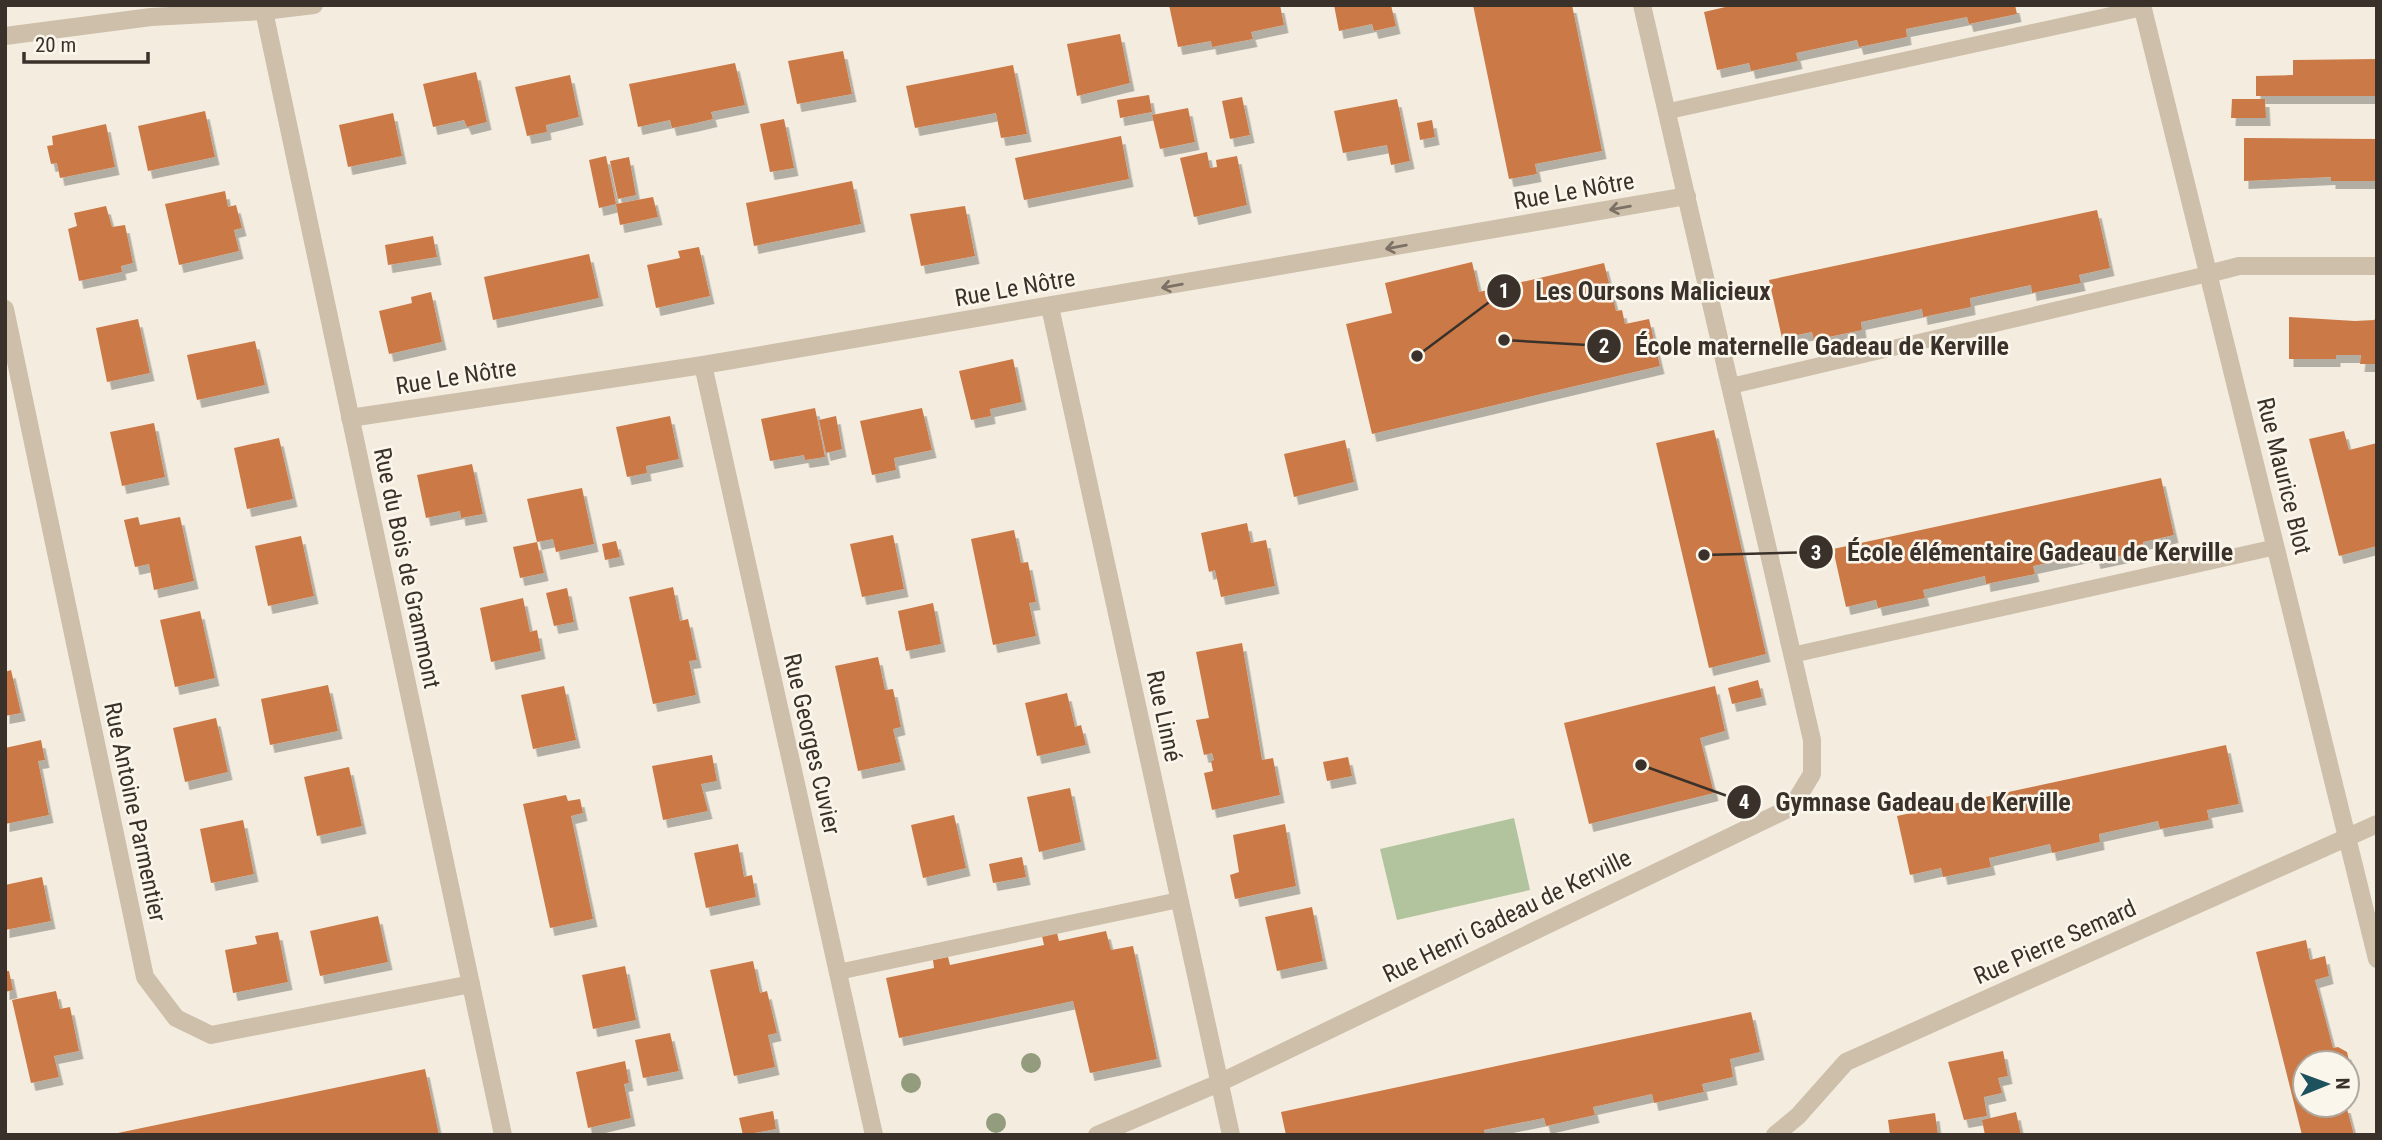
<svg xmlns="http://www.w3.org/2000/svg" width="2382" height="1140" viewBox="0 0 2382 1140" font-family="'Roboto Condensed',sans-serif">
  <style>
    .green { fill: #b2c49e }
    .building { fill: #cb7947; filter: url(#shadow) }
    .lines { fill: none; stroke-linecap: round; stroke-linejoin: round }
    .lane { stroke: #cdbfaa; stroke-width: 16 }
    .street { stroke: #cdbfaa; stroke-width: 18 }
    .tree { fill: #939c7d }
    .oneway { stroke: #7c7164 }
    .labels { text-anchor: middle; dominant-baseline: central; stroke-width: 5; stroke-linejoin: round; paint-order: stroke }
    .street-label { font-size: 24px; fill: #3a322a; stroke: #fbf6ec }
    .leader { fill: none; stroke: #3a322a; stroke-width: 2.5 }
    .callout-dot { fill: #3a322a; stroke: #fbf6ec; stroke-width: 2.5 }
    .mark-label { font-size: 21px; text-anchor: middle; font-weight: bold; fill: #fff }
    .callout-label { font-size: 26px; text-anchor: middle; font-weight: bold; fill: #3a322a; stroke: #fbf6ec; stroke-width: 5; stroke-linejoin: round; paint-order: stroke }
  </style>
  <defs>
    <filter id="shadow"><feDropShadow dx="4.5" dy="8" stdDeviation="0" flood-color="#0004"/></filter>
  </defs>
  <rect width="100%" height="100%" fill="#f4eddf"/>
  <polygon class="green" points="1514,818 1530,890 1397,920 1380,849"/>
  <g class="building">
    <polygon points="1169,5 1280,5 1284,25 1251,32 1253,39 1232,43 1212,47 1211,41 1178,47"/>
    <polygon points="1334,5 1391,5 1396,26 1374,31 1372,24 1339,31"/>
    <polygon points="1473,5 1572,5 1602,151 1535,164 1537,174 1509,179"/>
    <polygon points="1734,5 2015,5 2017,14 1969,24 1967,17 1906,29 1907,37 1859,47 1857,40 1796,53 1798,61 1751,71 1749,63 1717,70 1704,12"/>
    <polygon points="1120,34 1130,83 1077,96 1067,44"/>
    <polygon points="843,51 852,94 797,104 788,61"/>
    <polygon points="2377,59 2377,96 2256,96 2256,76 2293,75 2293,60"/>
    <polygon points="735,63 745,105 711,112 713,119 692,124 672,128 670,120 638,127 629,84"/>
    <polygon points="1013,65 1027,134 1001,138 996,113 915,128 906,86"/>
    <polygon points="476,72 487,122 467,127 464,120 433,127 423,84"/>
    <polygon points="570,75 579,117 546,125 547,132 527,136 515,87"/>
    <polygon points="1149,95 1152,112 1120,118 1117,100"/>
    <polygon points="1242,97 1250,135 1230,139 1222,101"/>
    <polygon points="1397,99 1410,161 1391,165 1387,145 1343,153 1334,111"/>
    <polygon points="2232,99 2265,99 2266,118 2231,118"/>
    <polygon points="1188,108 1195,142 1160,149 1152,115"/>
    <polygon points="205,111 215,157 148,171 138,126"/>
    <polygon points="393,113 402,156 348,167 339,125"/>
    <polygon points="784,119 794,168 770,172 760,124"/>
    <polygon points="1432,120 1435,137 1420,140 1417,123"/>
    <polygon points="106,124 115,167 60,178 57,163 51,164 47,146 53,145 52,136"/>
    <polygon points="1121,136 1129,179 1024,200 1015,158"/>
    <polygon points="2244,138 2377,139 2377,181 2331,181 2331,177 2244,181"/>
    <polygon points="1207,152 1210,168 1217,167 1216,160 1237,156 1247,205 1194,217 1180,158"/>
    <polygon points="606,156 616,204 599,208 589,160"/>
    <polygon points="629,157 636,195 618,199 610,161"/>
    <polygon points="852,181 861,224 754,246 746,203"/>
    <polygon points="225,191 228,207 236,205 242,228 234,230 239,251 179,265 165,204"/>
    <polygon points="653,197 658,217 620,225 616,204"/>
    <polygon points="106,206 112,227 125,225 133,263 121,266 122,272 79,281 68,229 77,226 74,213"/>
    <polygon points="965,206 975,256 921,266 910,214"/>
    <polygon points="2097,210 2110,268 2079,275 2081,283 2032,293 2031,285 1970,298 1971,307 1923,317 1922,309 1861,322 1862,330 1814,340 1812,332 1782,338 1769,280"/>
    <polygon points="433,236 437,257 388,265 385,245"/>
    <polygon points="699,247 710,296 656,308 647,265 680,258 678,251"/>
    <polygon points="589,254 599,298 493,320 484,277"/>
    <polygon points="1472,262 1479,292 1604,263 1616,311 1622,310 1625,324 1649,319 1660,366 1372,434 1346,324 1392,313 1385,283"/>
    <polygon points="431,292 442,342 389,354 379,311 412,303 411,297"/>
    <polygon points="2289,317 2355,321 2374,320 2377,317 2375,364 2360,364 2361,355 2336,355 2336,359 2289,359"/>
    <polygon points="138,319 150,373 107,382 96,328"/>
    <polygon points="255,341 265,385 197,400 187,355"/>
    <polygon points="1013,359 1022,402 990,409 991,416 971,420 959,371"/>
    <polygon points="815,408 825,457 805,460 804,455 770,461 761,419"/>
    <polygon points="922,408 932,450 894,458 896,470 872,475 860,421"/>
    <polygon points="670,416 679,459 646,466 647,473 627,477 616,427"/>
    <polygon points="836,416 842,449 826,453 819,420"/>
    <polygon points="154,423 165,477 122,486 110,432"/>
    <polygon points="1714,430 1766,654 1709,668 1656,443"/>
    <polygon points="2344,431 2349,450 2377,443 2377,546 2339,556 2309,439"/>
    <polygon points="279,438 293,499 247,509 234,448"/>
    <polygon points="1345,440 1354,482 1294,497 1284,454"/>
    <polygon points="472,464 483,514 461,518 460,511 426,518 417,475"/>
    <polygon points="2161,478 2174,535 2143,542 2144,551 2096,561 2094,553 2033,566 2035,574 1986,584 1985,576 1923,590 1925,598 1878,608 1876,600 1846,607 1833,549"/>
    <polygon points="582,488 594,544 556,552 553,539 537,542 544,573 520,578 513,547 537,542 527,499"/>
    <polygon points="138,517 140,525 180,517 194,581 154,590 149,564 135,567 124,520"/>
    <polygon points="1247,523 1251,543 1266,540 1275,586 1221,597 1215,570 1209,572 1201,533"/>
    <polygon points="1014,530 1021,563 1028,562 1036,602 1029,603 1036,636 993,645 971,539"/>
    <polygon points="893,535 904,589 862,597 850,544"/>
    <polygon points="301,536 314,596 268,606 255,546"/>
    <polygon points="616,541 620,557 605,560 602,544"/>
    <polygon points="673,587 680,621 688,619 697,660 689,661 696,695 653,704 629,597"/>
    <polygon points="567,588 574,622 554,626 546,593"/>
    <polygon points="523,598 530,632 537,630 541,651 491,662 480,608"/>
    <polygon points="933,603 941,644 906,651 898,611"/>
    <polygon points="200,611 215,678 175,687 160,620"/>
    <polygon points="1242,643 1262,760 1273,758 1280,795 1212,810 1204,773 1213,771 1211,761 1214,760 1212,753 1204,755 1196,720 1209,718 1196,652"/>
    <polygon points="878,657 885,690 893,689 901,727 893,729 901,762 858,771 835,666"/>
    <polygon points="11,670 21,713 5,716 5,672"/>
    <polygon points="1758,680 1762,697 1732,704 1728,688"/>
    <polygon points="328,685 338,731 270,745 261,699"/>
    <polygon points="564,686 576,740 533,749 521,695"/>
    <polygon points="1715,686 1725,731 1700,738 1714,793 1589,824 1564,723"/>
    <polygon points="1067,693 1075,727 1081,725 1086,745 1037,756 1025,703"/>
    <polygon points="216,718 228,772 185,782 173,728"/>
    <polygon points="41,740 45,760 38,761 49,815 5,824 5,748"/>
    <polygon points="2226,745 2239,804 2207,810 2209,820 2160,829 2158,821 2099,834 2100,842 2052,853 2050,844 1989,858 1991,867 1943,877 1941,868 1910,875 1897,816"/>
    <polygon points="712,755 717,781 701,784 708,811 663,820 652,766"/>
    <polygon points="1348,757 1352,776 1327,781 1323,762"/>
    <polygon points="349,767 362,826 317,836 304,777"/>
    <polygon points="1070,788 1081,842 1039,852 1027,797"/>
    <polygon points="566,795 568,801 580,799 583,813 571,816 593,919 550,928 523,804"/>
    <polygon points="954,815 966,868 923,878 911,825"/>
    <polygon points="243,820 254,874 211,883 200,829"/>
    <polygon points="1285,824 1296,886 1235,899 1230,875 1239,872 1233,835"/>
    <polygon points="738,844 744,877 752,875 756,897 706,908 694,853"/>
    <polygon points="1022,857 1026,877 993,883 989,864"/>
    <polygon points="42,877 51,921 5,930 5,885"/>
    <polygon points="1312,907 1323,961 1277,971 1265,917"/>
    <polygon points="378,916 388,962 320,976 310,931"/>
    <polygon points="1106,931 1111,950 1133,946 1157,1059 1090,1073 1073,1001 899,1038 886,978 934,968 933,960 948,957 950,965 1044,945 1042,936 1057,933 1059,941"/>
    <polygon points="278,932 288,982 233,993 225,950 257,944 255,936"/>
    <polygon points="2306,940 2310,960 2325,956 2329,976 2315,980 2333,1048 2338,1047 2347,1052 2350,1065 2347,1070 2347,1063 2305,1063 2305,1105 2346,1105 2354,1135 2302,1135 2256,952"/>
    <polygon points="753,961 760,993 767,991 777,1033 768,1035 775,1067 734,1076 710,970"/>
    <polygon points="625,966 636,1020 593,1029 582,975"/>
    <polygon points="5,971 9,971 13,990 5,992"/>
    <polygon points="56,991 60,1009 70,1007 79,1051 54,1056 59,1077 31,1083 12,1000"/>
    <polygon points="1751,1012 1760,1052 1730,1059 1733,1077 1702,1084 1704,1092 1654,1103 1652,1094 1593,1107 1595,1115 1546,1126 1544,1118 1484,1130 1485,1135 1286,1135 1281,1112"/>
    <polygon points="670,1033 679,1071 643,1078 635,1040"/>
    <polygon points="2003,1051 2008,1076 1998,1078 2002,1093 1984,1097 1987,1116 1964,1120 1948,1062"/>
    <polygon points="625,1061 629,1083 624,1084 631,1118 588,1128 576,1072"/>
    <polygon points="425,1069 439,1135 113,1135 113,1134"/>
    <polygon points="773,1111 776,1129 743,1135 739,1118"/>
    <polygon points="2016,1112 2021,1135 1985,1135 1982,1120"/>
    <polygon points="1935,1113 1938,1135 1890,1135 1888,1120"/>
  </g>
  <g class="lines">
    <g class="lane">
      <polyline points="1669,111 2143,8"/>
      <polyline points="1731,386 2208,274"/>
      <polyline points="1792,655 2276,547"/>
      <polyline points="838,972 1179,900"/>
    </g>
    <g class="street">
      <polyline points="2142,5 2377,959"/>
      <polyline points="264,11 503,1135"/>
      <polyline points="5,36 151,17 264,11 314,5"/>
      <polyline points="2208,274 2239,266 2377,266"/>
      <polyline points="1050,307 1231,1135"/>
      <polyline points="5,309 145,977 176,1018 211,1035 471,984"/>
      <polyline points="703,365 874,1135"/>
      <polyline points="350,418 703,365 1687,196"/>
      <polyline points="1097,1135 1219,1083 1792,807 1812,774 1812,740 1642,5"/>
      <polyline points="1775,1135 1798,1116 1846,1062 2377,824"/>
    </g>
  </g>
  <g class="tree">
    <circle cx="1031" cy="1063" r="10"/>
    <circle cx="911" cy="1083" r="10"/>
    <circle cx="996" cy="1123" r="10"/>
  </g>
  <defs><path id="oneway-shaft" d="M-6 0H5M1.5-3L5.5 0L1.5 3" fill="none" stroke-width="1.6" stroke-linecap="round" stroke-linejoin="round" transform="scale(1.75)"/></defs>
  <g class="oneway">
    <use href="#oneway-shaft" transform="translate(1620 208) rotate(170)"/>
    <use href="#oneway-shaft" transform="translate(1396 247) rotate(170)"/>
    <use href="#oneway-shaft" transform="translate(1172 286) rotate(170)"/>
  </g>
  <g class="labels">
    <g class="street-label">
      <text transform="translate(1574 191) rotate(-10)">Rue Le Nôtre</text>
      <text transform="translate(1015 288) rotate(-10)">Rue Le Nôtre</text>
      <text transform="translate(456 377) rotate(-9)">Rue Le Nôtre</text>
      <text transform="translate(2284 476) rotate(76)">Rue Maurice Blot</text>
      <text transform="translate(407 568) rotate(78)">Rue du Bois de Grammont</text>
      <text transform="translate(1164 716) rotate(78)">Rue Linné</text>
      <text transform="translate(812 744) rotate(77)">Rue Georges Cuvier</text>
      <text transform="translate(135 812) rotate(78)">Rue Antoine Parmentier</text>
      <text transform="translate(1507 916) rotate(-26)">Rue Henri Gadeau de Kerville</text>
      <text transform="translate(2055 942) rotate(-24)">Rue Pierre Semard</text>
    </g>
  </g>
  <path class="leader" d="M1417 356L1504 291M1504 340L1604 346M1704 555L1816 552M1641 765L1744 802"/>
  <g class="callout-dot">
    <circle cx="1417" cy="356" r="7"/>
    <circle cx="1504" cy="340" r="7"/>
    <circle cx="1704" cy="555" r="7"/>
    <circle cx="1641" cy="765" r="7"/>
    <circle cx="1504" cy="291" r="18"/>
    <circle cx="1604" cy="346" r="18"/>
    <circle cx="1816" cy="552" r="18"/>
    <circle cx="1744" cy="802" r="18"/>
  </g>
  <g class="mark-label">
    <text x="1504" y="298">1</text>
    <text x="1604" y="353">2</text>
    <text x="1816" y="560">3</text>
    <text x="1744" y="809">4</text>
  </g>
  <g class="callout-label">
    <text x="1653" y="300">Les Oursons Malicieux</text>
    <text x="1822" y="355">École maternelle Gadeau de Kerville</text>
    <text x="2040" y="561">École élémentaire Gadeau de Kerville</text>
    <text x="1923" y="811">Gymnase Gadeau de Kerville</text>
  </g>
  <rect width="2382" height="1140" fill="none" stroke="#3a322a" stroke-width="14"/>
  <g transform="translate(2326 1084) rotate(89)"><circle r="33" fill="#fbf6ec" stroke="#aea89e" stroke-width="2"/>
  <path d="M0-5L12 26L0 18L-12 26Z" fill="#1d515e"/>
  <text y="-10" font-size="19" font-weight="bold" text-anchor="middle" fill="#3a322a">N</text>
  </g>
  <path d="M24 52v10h124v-10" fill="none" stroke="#3a322a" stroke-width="3.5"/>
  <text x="35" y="52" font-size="21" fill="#3a322a" stroke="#fbf6ec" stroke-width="5" paint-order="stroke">20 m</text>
</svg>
